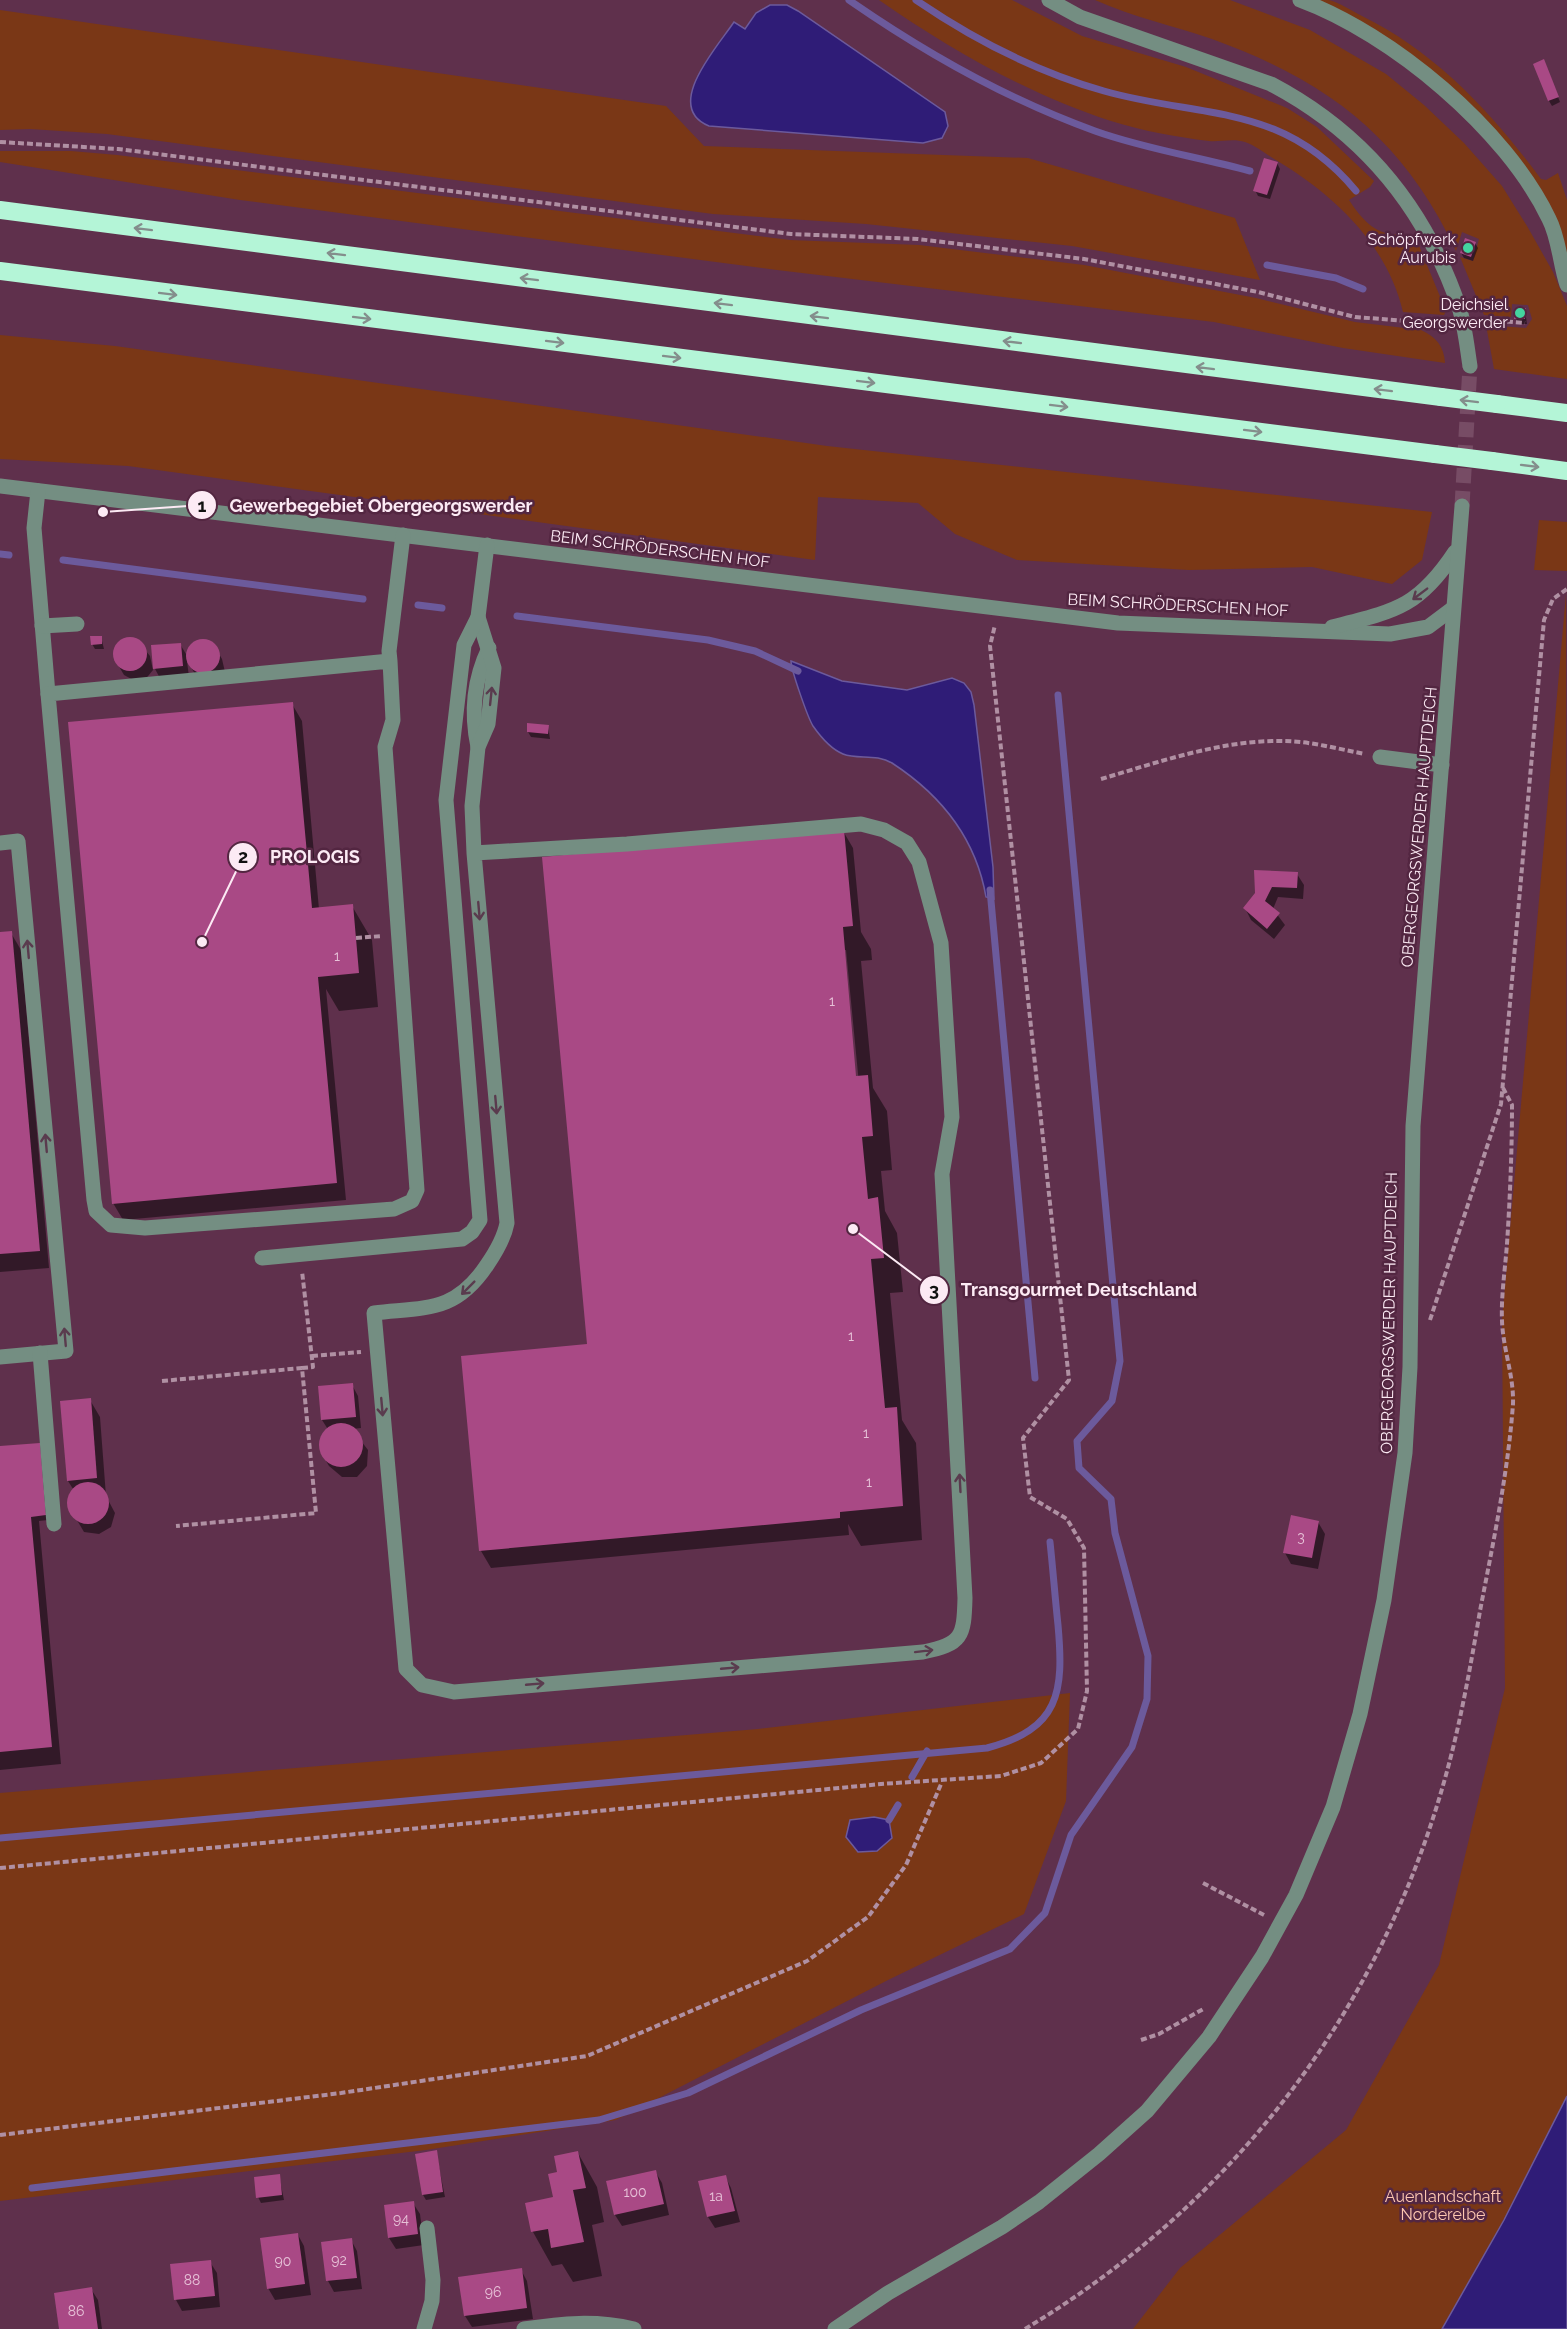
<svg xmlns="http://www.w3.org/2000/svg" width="1567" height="2329" viewBox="0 0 1567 2329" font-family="Raleway,sans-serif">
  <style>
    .green { fill: #7a3716 }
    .water { fill: #2f1c77; stroke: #6c5a9c; stroke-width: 1.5 }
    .shadow { fill: #0007; fill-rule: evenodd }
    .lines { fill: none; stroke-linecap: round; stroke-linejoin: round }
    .stream { stroke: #6c5a9c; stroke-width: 7 }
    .building { fill: #a94985 }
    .minor-tunnel { stroke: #774c65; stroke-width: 15; stroke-dasharray: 15 8; stroke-linecap: butt }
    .path { stroke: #b090a3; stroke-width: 4; stroke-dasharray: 6 3; stroke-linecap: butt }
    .minor { stroke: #748e82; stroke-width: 15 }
    .highway { stroke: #b4f5d7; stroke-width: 18 }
    .highway-bridge { stroke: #b4f5d7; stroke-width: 18 }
    .oneway { stroke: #848e8c }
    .oneway2 { stroke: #5a3b4e }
    .poi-dot { fill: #44d49f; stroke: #532641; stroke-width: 2 }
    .labels { text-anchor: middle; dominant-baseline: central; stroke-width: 5; stroke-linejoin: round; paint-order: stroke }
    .number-label { font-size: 14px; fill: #e7c2d8 }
    .poi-label { font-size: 16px; fill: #fceaf4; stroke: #532641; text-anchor: end }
    .street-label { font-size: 16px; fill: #fceaf4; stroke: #532641 }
    .park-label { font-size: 16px; fill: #fec8b1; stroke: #532641 }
    .leader { fill: none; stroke: #fceaf4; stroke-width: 2 }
    .callout-dot { fill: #fceaf4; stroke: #532641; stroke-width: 2 }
    .mark-label { font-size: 18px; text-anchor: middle; font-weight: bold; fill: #111 }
    .callout-label { font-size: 18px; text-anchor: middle; font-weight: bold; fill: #fceaf4; stroke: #532641; stroke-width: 5; stroke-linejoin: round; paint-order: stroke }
  </style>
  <rect width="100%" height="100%" fill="#5f304c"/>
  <g class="green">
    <path d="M879,0H1012L1082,36L1186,67L1287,108L1317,127L1374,181L1370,187L1349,200C1359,215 1371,231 1390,234C1400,236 1405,232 1415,236L1446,311L1444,315L1403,312C1387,244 1334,195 1276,160C1267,155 1255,145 1245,142C1234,138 1220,142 1209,141C1176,137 1143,131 1111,121C1028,94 951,50 879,0Z"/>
    <path d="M1095,0H1230L1310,30L1386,74L1424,105L1464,143L1502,186L1527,226L1553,272L1567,306V379L1494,369L1486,325L1526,328L1532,319L1528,305L1512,304L1511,317L1484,315L1460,257L1473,261L1479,239L1462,232L1456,251C1403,138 1328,81 1212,39C1174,26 1133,17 1095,0Z"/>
    <path d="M1306,0C1313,0 1322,0 1329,0C1340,3 1352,11 1362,16C1437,53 1492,113 1541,179L1546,180L1558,173L1567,200V262L1556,221L1437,82Z"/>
    <polygon points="0,10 666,106 704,146 1028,158 1235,218 1260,280 1072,246 866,224 713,214 107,134 30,129 0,130"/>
    <path d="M0,151H71L117,155L790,240L919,245L1084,265L1256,298L1355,322L1421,330C1436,337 1444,346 1445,363L1343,348L1214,322L777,270L240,200L0,162Z"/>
    <polygon points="0,335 115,346 827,446 1432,512 1422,560 1392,584 1312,567 1189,570 1017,560 955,534 918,503 818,497 815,560 128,466 0,459"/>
    <polygon points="1539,520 1567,522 1567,571 1534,570"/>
    <polygon points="1566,594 1567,2329 1133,2329 1180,2268 1346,2130 1439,1965 1505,1688 1502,1320"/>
    <polygon points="1070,1693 1066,1801 1024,1914 888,1980 616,2120 426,2150 0,2201 0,1793 758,1729"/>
  </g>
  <g class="water">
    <path d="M770,5H787L798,11L945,112L948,126L942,138L923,143L709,126C662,107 718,46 734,22L745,29L756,13Z"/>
    <path d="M791,661L842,681L907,690L952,678L964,683L971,692L974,705L993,867L994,899L986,897C976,839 941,795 892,763C876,753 858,760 843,754C831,749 820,736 813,726C808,718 791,670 791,661Z"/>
    <polygon points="874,1817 889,1820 892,1838 877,1851 858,1852 846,1837 850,1820"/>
    <polygon points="1567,2096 1567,2329 1442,2329 1504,2220"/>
  </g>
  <g class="shadow">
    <polygon points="1546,66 1560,102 1552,106 1549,101"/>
    <polygon points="1277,163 1280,169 1270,199 1258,196 1255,190"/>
    <polygon points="1475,243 1478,248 1473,261 1464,258 1461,253"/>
    <polygon points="1525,310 1527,324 1519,324 1516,318"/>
    <polygon points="101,637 104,649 95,649 92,644"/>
    <polygon points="124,639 137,640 150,656 153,670 144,681 137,682 124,675 117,663 115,649"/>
    <polygon points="196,642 210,642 215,647 222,659 225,672 197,677 187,661 189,677 161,680 155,669 180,644 189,659 188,652"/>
    <polygon points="292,704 302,721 319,909 352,906 372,940 378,1007 339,1011 326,989 346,1200 123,1220 113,1203"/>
    <polygon points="548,726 550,739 531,737 528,732"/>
    <path d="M843,831L853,848L861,932L871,949L872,960L861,961L873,1088L887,1111L892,1170L881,1171L885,1211L897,1233L903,1292L890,1293L902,1420L916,1443L922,1540L861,1546L848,1524L849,1535L491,1568L481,1551L589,1346ZM843,950H846L859,1084H856Z"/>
    <polygon points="1297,874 1304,885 1303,899 1278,897 1273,909 1285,925 1274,939 1251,920 1245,908 1257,894"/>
    <polygon points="11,933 21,950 49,1268 0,1272 0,934"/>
    <polygon points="352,1385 358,1396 361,1428 352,1429 368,1450 367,1466 357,1477 342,1477 329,1466 322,1454 322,1438 329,1431 322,1420"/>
    <polygon points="90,1400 100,1417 106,1496 115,1513 111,1527 99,1534 84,1532 68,1505 73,1489 68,1481"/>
    <polygon points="39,1444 48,1520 39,1521 61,1764 0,1770 0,1447"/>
    <polygon points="1318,1522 1325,1534 1318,1569 1291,1564 1285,1553"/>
    <polygon points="436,2152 445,2197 426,2200 423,2195"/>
    <polygon points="578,2153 597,2187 604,2222 592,2225 602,2276 573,2282 562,2264 552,2266 533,2232 527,2204 555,2199 559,2173"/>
    <polygon points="655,2171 662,2183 669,2215 622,2226 615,2215 608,2182"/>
    <polygon points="279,2175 284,2200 261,2203 258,2197"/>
    <polygon points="725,2176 731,2188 740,2222 715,2228 708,2217"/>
    <polygon points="413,2203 420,2214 424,2245 396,2249 389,2238"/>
    <polygon points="298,2235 304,2246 311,2295 275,2300 268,2288"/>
    <polygon points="351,2240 357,2251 362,2289 334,2292 328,2281 323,2243"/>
    <polygon points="210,2262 217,2273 220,2307 182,2311 176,2300"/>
    <polygon points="521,2270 527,2281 533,2319 472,2327 465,2316"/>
    <polygon points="91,2289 98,2300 102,2329 60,2329"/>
  </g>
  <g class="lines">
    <g class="stream">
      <path d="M849,0C924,52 1009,100 1095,131C1145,149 1199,157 1250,171"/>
      <path d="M916,0C973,39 1037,72 1104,91C1203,119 1282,102 1356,191"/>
      <polyline points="1267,265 1336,278 1363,289"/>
      <polyline points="0,554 9,555"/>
      <polyline points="63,560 363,599"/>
      <polyline points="418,605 442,608"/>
      <polyline points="517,616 708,640 755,651 798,671"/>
      <polyline points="990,890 1035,1378"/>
      <polyline points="912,1777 927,1751"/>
      <polyline points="889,1820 898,1805"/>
      <path d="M0,1838L987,1748C1060,1729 1064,1692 1058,1625C1055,1597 1053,1570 1050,1542"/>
      <polyline points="32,2188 599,2120 688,2093 861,2010 1010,1949 1045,1913 1071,1835 1132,1747 1147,1699 1148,1656 1115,1533 1111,1499 1079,1468 1077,1441 1112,1401 1120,1361 1058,695"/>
    </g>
  </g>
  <g class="building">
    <polygon points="1544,59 1559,97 1548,101 1533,64"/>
    <polygon points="1264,158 1278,162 1267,195 1253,191"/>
    <polygon points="1465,238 1476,242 1471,257 1460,253"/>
    <polygon points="1515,308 1526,308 1525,319 1514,319"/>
    <polygon points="90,636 102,636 102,644 91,645"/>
    <circle cx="130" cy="654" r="17"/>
    <circle cx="203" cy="656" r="17"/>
    <polygon points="181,643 183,666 153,669 151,645"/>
    <polygon points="293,702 312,908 353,904 359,973 318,977 337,1183 112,1204 68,722"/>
    <polygon points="527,723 549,725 548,734 527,732"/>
    <polygon points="844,829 853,926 843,927 856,1076 868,1075 873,1136 862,1137 868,1199 878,1197 884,1258 871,1259 885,1408 897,1407 903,1506 840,1512 840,1518 479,1551 461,1356 587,1344 542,857"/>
    <polygon points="1254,870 1298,872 1297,888 1272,887 1265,901 1280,913 1267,929 1243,908 1255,893"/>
    <polygon points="12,931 40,1251 0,1254 0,932"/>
    <polygon points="353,1383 356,1417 321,1420 318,1386"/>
    <polygon points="91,1398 97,1478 67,1481 60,1401"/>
    <circle cx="341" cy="1445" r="22"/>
    <polygon points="40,1443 46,1515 31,1517 52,1747 0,1752 0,1446"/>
    <circle cx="88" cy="1503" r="21"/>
    <polygon points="1291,1515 1319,1521 1312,1558 1283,1553"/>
    <polygon points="437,2150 443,2192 422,2195 415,2154"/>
    <polygon points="578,2151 586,2188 573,2190 584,2242 551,2248 548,2229 531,2232 525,2203 553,2197 548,2174 557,2172 554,2156"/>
    <polygon points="656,2170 664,2204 614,2215 606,2181"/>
    <polygon points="280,2174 282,2195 256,2198 254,2177"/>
    <polygon points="726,2175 735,2211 707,2217 698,2181"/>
    <polygon points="414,2201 418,2234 388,2238 384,2205"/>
    <polygon points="298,2233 305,2284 267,2289 260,2238"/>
    <polygon points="352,2238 357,2278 326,2281 321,2242"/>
    <polygon points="211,2260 215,2296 174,2300 170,2264"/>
    <polygon points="522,2268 527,2308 464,2316 458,2277"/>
    <polygon points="92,2287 98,2329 59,2329 54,2293"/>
  </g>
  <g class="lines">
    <polyline class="minor-tunnel" points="1462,506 1470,366"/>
    <g class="path">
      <polyline points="0,142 118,149 791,234 918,239 1084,259 1258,292 1355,317 1447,324"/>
      <polyline points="1480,319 1525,323"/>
      <path d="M1101,779C1159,762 1221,740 1282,741C1310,741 1338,749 1365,754"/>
      <polyline points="356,938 382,936"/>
      <polyline points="1430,1320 1501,1104 1544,620 1553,599 1567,589"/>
      <polyline points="312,1356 361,1352"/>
      <polyline points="302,1368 313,1367 302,1271"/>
      <polyline points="162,1381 302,1368 316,1513 176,1526"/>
      <polyline points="0,1868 881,1784 1001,1776 1041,1763 1078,1729 1087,1691 1084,1548 1067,1519 1030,1497 1023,1438 1069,1380 990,646 995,625"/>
      <polyline points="1203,1883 1264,1915"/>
      <polyline points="1141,2040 1159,2034 1205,2008"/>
      <polyline points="0,2135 341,2093 587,2056 807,1961 868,1917 906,1865 942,1782"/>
      <path d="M1025,2329C1231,2205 1378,2015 1444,1782C1460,1726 1470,1669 1480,1611C1493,1543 1508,1473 1513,1404C1514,1376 1503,1349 1502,1321C1501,1296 1505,1270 1507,1244C1510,1198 1512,1151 1512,1105L1502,1086"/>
    </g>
    <g class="minor">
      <path d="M1049,0L1080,17L1271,84C1364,133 1425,207 1459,307C1465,326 1467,347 1470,366"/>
      <path d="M1300,0C1392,34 1506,129 1549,219C1559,238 1560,264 1567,285"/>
      <polyline points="0,486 1118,623 1390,634 1428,627 1452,609"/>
      <polyline points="38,491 34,528 48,694"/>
      <polyline points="42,626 77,624"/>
      <path d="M1332,627C1395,611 1418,608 1455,552"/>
      <polyline points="390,661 48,694 94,1200 96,1211 111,1225 145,1228 394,1209 412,1201 417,1190 385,747 393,720 390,661 389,651 403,535"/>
      <path d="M478,747C471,714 474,679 489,648"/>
      <polyline points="1380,757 1442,765"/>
      <polyline points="0,843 18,841 66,1351 0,1357"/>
      <path d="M474,853L627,844L861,824L884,830L907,843L919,862L941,943L952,1117L942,1174L965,1598C964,1637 962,1644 923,1652L454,1692L422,1685L406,1669L374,1313C426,1307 455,1313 487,1265C496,1252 504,1239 507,1223L474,853L472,806L478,747L488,724L494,668L478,617"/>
      <polyline points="262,1258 462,1239 472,1232 480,1220 446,800 464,645 478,617 487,545"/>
      <polyline points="40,1353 54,1524"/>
      <polyline points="424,2329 432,2301 433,2280 427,2228"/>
      <path d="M524,2329C562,2323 596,2320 634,2329"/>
      <polyline points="835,2329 888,2293 1002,2227 1039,2202 1099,2154 1147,2111 1209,2037 1262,1957 1296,1895 1333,1807 1360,1714 1384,1600 1405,1453 1410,1367 1413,1126 1462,506"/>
    </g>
    <g class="highway">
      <polyline points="0,210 1441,397"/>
      <polyline points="0,271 1435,454"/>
      <polyline points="1497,404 1567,413"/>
      <polyline points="1492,461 1567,471"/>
    </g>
    <g class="highway-bridge">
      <polyline points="1441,397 1497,404"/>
      <polyline points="1435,454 1492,461"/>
    </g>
  </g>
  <defs><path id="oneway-shaft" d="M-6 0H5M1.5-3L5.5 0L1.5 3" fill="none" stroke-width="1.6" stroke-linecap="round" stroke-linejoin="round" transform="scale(1.5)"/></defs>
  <g class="oneway">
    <use href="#oneway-shaft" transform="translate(143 229) rotate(-173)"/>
    <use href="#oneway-shaft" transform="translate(336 254) rotate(-173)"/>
    <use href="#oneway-shaft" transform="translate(529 279) rotate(-173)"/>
    <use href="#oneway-shaft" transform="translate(168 294) rotate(7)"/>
    <use href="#oneway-shaft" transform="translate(723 304) rotate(-173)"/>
    <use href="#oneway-shaft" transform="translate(819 317) rotate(-173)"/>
    <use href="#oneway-shaft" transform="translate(362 318) rotate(7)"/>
    <use href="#oneway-shaft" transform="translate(555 342) rotate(7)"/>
    <use href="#oneway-shaft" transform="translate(1012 342) rotate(-173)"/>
    <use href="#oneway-shaft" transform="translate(672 357) rotate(7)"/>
    <use href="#oneway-shaft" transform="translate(1205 368) rotate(-173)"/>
    <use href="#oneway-shaft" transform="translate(866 382) rotate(7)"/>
    <use href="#oneway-shaft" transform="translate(1383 390) rotate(-173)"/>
    <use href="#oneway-shaft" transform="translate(1469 401) rotate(-173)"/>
    <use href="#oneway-shaft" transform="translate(1059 406) rotate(7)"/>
    <use href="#oneway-shaft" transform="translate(1253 431) rotate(7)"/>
    <use href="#oneway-shaft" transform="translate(1530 466) rotate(7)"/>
  </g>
  <g class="oneway2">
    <use href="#oneway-shaft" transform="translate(1420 594) rotate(143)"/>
    <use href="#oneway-shaft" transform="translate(491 696) rotate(-84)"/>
    <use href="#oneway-shaft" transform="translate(479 911) rotate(85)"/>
    <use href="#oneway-shaft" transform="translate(28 949) rotate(-95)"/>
    <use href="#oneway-shaft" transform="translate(496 1105) rotate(85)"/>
    <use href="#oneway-shaft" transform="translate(46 1143) rotate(-95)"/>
    <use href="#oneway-shaft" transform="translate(468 1288) rotate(135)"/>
    <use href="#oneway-shaft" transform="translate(65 1337) rotate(-95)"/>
    <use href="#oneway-shaft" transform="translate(382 1407) rotate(85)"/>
    <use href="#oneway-shaft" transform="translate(960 1483) rotate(-93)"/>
    <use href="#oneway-shaft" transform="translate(924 1651) rotate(-7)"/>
    <use href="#oneway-shaft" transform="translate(730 1668) rotate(-5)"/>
    <use href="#oneway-shaft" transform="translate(535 1684) rotate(-5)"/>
  </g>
  <g class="poi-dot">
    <circle cx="1468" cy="248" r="6"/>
    <circle cx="1520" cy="313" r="6"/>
  </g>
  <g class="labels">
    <g class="number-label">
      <text x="337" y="956">1</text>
      <text x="832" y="1001">1</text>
      <text x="851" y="1336">1</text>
      <text x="866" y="1433">1</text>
      <text x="869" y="1482">1</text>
      <text x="1301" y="1537">3</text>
      <text x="635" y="2192">100</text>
      <text x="716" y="2196">1a</text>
      <text x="401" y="2219">94</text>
      <text x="339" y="2260">92</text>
      <text x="283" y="2261">90</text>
      <text x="192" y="2280">88</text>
      <text x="493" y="2292">96</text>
      <text x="76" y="2311">86</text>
    </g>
    <g class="poi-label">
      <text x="1456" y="239">Schöpfwerk<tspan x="1456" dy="18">Aurubis</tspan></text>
      <text x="1508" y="304">Deichsiel<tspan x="1508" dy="18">Georgswerder</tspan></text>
    </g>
    <g class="street-label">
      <text transform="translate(660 549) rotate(7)">BEIM SCHRÖDERSCHEN HOF</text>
      <text transform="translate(1178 605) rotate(3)">BEIM SCHRÖDERSCHEN HOF</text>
      <text transform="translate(1419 827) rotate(-85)">OBERGEORGSWERDER HAUPTDEICH</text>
      <text transform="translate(1389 1313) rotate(-89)">OBERGEORGSWERDER HAUPTDEICH</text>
    </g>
    <g class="park-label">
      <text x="1443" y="2196">Auenlandschaft<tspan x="1443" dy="18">Norderelbe</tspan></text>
    </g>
  </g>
  <path class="leader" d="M103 512L202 505M202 942L243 857M853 1229L934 1290"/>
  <g class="callout-dot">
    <circle cx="103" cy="512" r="6"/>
    <circle cx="202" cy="942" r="6"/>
    <circle cx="853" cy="1229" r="6"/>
    <circle cx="202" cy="505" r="15"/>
    <circle cx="243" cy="857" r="15"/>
    <circle cx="934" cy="1290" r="15"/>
  </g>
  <g class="mark-label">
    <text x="202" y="512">1</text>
    <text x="243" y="863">2</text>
    <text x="934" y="1296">3</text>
  </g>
  <g class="callout-label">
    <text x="381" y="512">Gewerbegebiet Obergeorgswerder</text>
    <text x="315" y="863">PROLOGIS</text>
    <text x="1079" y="1296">Transgourmet Deutschland</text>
  </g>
</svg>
